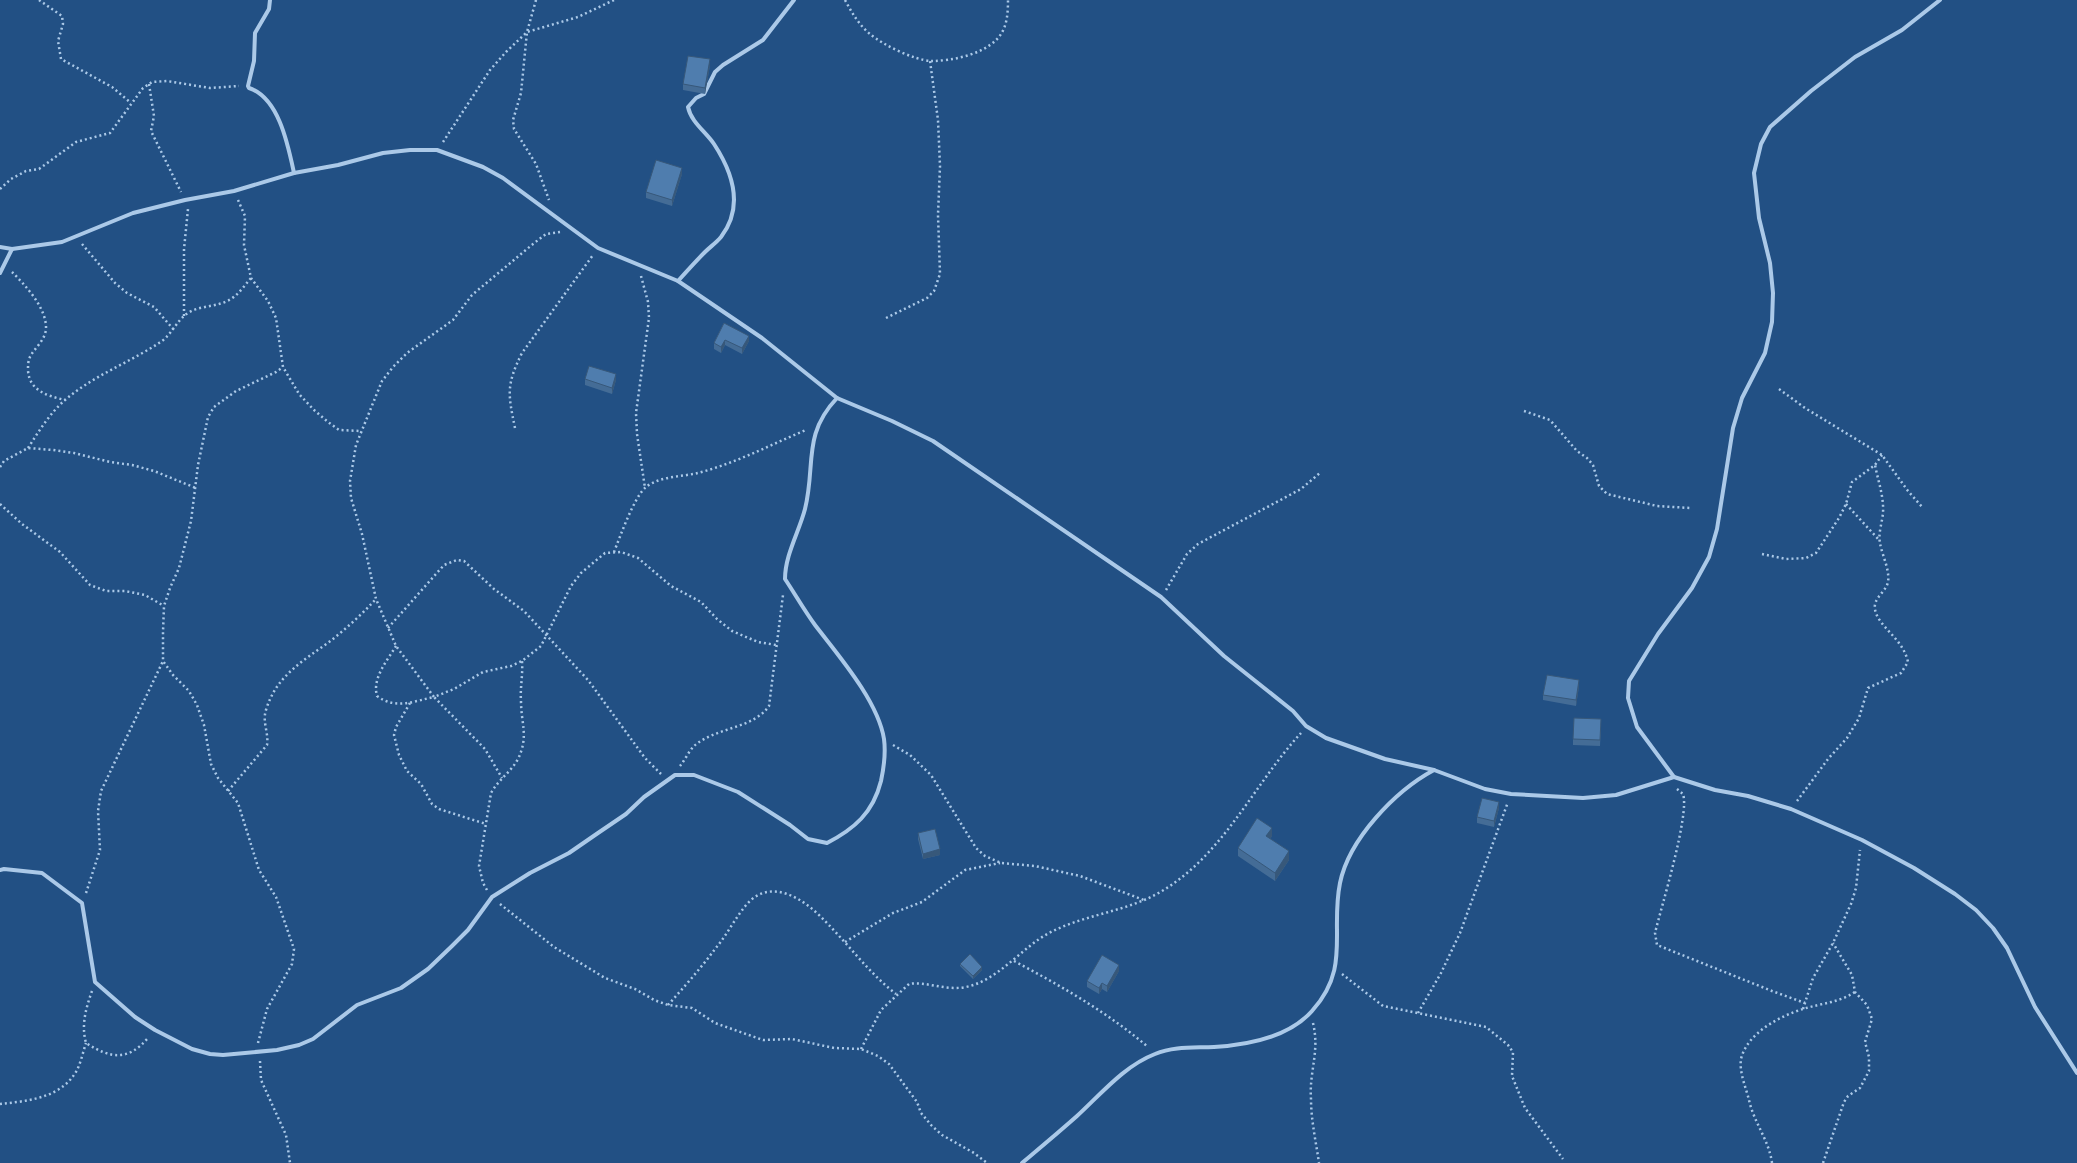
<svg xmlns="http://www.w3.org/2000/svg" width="2077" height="1163" viewBox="0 0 2077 1163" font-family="Commissioner,sans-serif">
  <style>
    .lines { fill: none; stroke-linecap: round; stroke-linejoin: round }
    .path { stroke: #abc9e8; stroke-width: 2.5; stroke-dasharray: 2 3; stroke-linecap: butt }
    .street { stroke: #abc9e8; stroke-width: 4 }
    .wall { fill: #446c96 }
    .shaded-wall { fill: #37587a }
    .building { fill: #4f7dae; stroke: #37587a }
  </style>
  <rect width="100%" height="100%" fill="#225084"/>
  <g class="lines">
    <g class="path">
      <polyline points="39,0 62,16 63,24 58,41 61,59 112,87 131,103"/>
      <polyline points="536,0 527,32 521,93 513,120 514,129 536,164 549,200"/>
      <path d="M845,0C852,13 859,25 870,34C883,45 914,60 931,61C951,61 981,55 996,40C1007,30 1008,14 1008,0"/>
      <polyline points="149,84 154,116 151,131 181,192"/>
      <polyline points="443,142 490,70 506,52 527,32 578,17 614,0"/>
      <polyline points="0,189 11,179 26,171 39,169 76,142 110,133 143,88 152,82 167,81 210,88 239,86"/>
      <polyline points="238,200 245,216 244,245 251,278 268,301 276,318 283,367 299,394 314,410 328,422 339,430 361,431"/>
      <polyline points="560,232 546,234 533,244 472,295 453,320 407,353 393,367 382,381 356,445 350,481 351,498 362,534 376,599 396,646 434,697 454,689 483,672 511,666 522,661 541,646 571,586 581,573 605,553 621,552 638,558 671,586 701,602 717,619 732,631 758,642 776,645"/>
      <polyline points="82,244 115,283 127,293 154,307 174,330"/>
      <path d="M12,272C25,285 47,308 46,329C45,340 36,347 31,355C28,360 28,365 28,370C29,391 48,396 65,400"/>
      <polyline points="641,276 648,302 649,318 636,413 637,434 645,488"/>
      <polyline points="184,316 184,249 188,209"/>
      <polyline points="886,318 927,298 934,291 940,274 938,215 940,166 938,120 930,61"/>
      <polyline points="1779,389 1805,408 1882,455 1908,491 1923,508"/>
      <polyline points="1524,411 1550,420 1577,451 1587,458 1593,465 1599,486 1607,494 1657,506 1690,508"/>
      <path d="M515,428C508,394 506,385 522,353L593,255"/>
      <path d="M28,448C39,431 50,413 65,400C94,375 131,362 162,341C172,333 176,323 184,316C196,305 213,308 227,301C237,297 244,286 251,278"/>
      <polyline points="0,467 4,461 28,448 53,450 74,453 110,462 132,465 154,471 196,488"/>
      <polyline points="0,504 22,524 60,552 90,585 106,591 125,591 145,595 164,606"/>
      <polyline points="1846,504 1880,541"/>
      <path d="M614,552C620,537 634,497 646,487C660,476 681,477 698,473C736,463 770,445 806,430"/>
      <polyline points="1762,554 1786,559 1806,558 1816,553 1839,518 1846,504 1852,482 1875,465 1882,455"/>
      <polyline points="1166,590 1187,554 1198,544 1301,489 1321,472"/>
      <polyline points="388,628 444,565 457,560 464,561 494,589 524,611 588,680 645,758 661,774"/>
      <path d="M396,646C387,661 372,678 377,696C396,710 414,701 434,697L485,749L502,778"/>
      <polyline points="410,703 396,727 394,735 399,755 407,771 421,784 432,804 439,809 486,824"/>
      <polyline points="893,745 910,755 931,775 976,848 985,856 1001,863 1035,866 1080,876 1144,900"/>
      <path d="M680,766C685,760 689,751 694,746C716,727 753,729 769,706L783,595"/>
      <path d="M1677,789L1683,794C1690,814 1661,908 1655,933L1657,945L1772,991L1805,1003"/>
      <path d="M228,791L267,745C269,733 262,722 266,710C276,676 303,661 329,642C346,629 362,614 376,599"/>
      <path d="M1797,801L1828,759L1847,738L1859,718L1868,688L1901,673L1908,662C1903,638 1877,626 1875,609C1873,598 1886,592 1888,582C1890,570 1882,555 1880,543C1878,534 1882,523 1883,513C1884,496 1878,481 1875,465"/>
      <path d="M487,890L483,883L479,866L491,793C498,780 511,772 518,759C529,736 521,724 521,701C520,687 523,676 522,661"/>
      <polyline points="86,893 100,850 98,811 101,791 163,661"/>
      <polyline points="500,904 554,947 605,978 635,989 654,1000 668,1005 692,1008 715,1023 763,1040 792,1039 834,1048 861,1049 878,1056 889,1064 917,1102 921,1113 932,1126 942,1135 974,1153 987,1163"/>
      <polyline points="845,942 893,913 922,902 965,870 1000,863"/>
      <path d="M1014,961C1061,986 1107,1012 1148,1047"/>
      <polyline points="1342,974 1383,1006 1486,1027 1508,1045 1513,1052 1512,1076 1525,1108 1563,1159"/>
      <path d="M92,991C86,1008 81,1025 86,1043C111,1059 128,1061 148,1038"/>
      <path d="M668,1005C684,987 701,968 715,949C727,935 735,918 747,904C771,877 804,899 824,920C849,945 869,973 896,994"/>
      <polyline points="1803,1009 1813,978 1833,943 1851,904 1856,888 1860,850"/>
      <polyline points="1418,1013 1441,973 1460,933 1508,802"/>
      <path d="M1313,1023C1320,1052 1309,1071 1311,1099C1311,1120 1316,1142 1319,1163"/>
      <polyline points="258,1043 267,1009 292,964 294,949 276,897 259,870 238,803 218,778 211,764 204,725 197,705 189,691 173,675 163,661 163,632 164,606 170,588 179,568 191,521 198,465 208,417 214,407 236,391 276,372 283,367"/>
      <path d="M861,1049L881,1010L909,984C926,981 945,991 966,987C999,980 1021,948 1049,933C1085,914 1127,912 1162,891C1224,854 1254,784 1301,733"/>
      <polyline points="260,1061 261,1080 286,1135 290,1163"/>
      <path d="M0,1104C28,1101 62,1098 77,1070C81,1062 83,1052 86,1043"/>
      <path d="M1772,1163C1769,1140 1754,1123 1749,1100C1746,1088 1739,1072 1741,1059C1747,1033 1780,1016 1803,1009C1822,1003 1838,1003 1855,992"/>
      <polyline points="1823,1163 1844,1102 1848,1096 1860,1088 1869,1071 1869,1057 1865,1042 1872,1019 1867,1005 1855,992 1852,975 1833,943"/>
    </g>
    <g class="street">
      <path d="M270,0L269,9L255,33L254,61L248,86L249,88C279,98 288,145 294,173"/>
      <polyline points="0,247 12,249 62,242 133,213 185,200 234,191 294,173 338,165 383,153 410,150 437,150 483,167 503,178 598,248 678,281 762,338 837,398 892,421 933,441 1161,597 1224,656 1293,711 1306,726 1326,738 1385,759 1434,770 1485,789 1511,794 1583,798 1616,795 1674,777 1715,790 1748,796 1791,809 1862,840 1914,868 1955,894 1976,910 1993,928 2007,948 2035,1007 2077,1073"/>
      <polyline points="0,273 12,249"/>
      <path d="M678,281C687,271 696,261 705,252C710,247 716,243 721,237C744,207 733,173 714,144C706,132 691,122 688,107L696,98L704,94L715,72L723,65L763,40L794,0"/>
      <polyline points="1674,777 1637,727 1628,698 1629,681 1658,634 1692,588 1709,557 1717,529 1733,428 1742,398 1765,353 1772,322 1773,293 1770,263 1759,218 1754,173 1761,144 1770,127 1811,91 1855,57 1902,30 1940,0"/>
      <path d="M0,870L4,869L42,873L82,903L95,982L135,1017L155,1030L192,1049L210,1054L223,1055L277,1050L299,1045L313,1039L357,1005L401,988L428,969L452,946L468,930L492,897L530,873L569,853L598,833L626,814L644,797L675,775H694L738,792L790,825L808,839L827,843C854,829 873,813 881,781C884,767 886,754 884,739C878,701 838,655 815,625C804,610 795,594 785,579C785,555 799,532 805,509C816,465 802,435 837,398"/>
      <path d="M1022,1163C1041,1147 1059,1132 1077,1116C1101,1094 1124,1066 1155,1054C1174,1046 1194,1048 1214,1047C1247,1045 1289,1037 1312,1011C1351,968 1330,932 1340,883C1349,839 1395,791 1434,770"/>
    </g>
  </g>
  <g class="wall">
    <polygon points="710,65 705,94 683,90 683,84"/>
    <polygon points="682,174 672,206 646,198 646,192"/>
    <polygon points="724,323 749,341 742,354 725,345 721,353 714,349 714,343"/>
    <polygon points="585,379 616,380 612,394 585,385"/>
    <polygon points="1579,686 1576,706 1543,700 1543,695"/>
    <polygon points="1601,725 1600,746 1573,745 1573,739"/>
    <polygon points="1499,808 1494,827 1477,823 1477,817"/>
    <polygon points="918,833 940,855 923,859 918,839"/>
    <polygon points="1272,836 1270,839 1289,860 1275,881 1238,856 1238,848"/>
    <polygon points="960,964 982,970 973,979 960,966"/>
    <polygon points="1119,971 1107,992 1102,989 1099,994 1087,987 1087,981"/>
  </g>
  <g class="shaded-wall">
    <polygon points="710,59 710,65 705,94 705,88"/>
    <polygon points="682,168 682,174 672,206 672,200"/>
    <polygon points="749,336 749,341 742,354 742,348"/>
    <polygon points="725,340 725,345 721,353 721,347"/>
    <polygon points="616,374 616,380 612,394 612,388"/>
    <polygon points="1579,680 1579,686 1576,706 1576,700"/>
    <polygon points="1499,802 1499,808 1494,827 1494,821"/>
    <polygon points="1272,828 1272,836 1266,845 1266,836"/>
    <polygon points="940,849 940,855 923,859 923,854"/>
    <polygon points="1289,851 1289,860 1275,881 1275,873"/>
    <polygon points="1119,965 1119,971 1107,992 1107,986"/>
    <polygon points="982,967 982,970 973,979 973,976"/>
    <polygon points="1102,983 1102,989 1099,994 1099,988"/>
  </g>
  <g class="building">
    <polygon points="688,56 710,59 705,88 683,84"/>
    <polygon points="656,160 682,168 672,200 646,192"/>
    <polygon points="724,323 749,336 742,348 725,340 721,347 714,343"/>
    <polygon points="589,366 616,374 612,388 585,379"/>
    <polygon points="1547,675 1579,680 1576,700 1543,695"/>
    <polygon points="1574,718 1601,719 1600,740 1573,739"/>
    <polygon points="1482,798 1499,802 1494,821 1477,817"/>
    <polygon points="1257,818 1272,828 1266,836 1289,851 1275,873 1238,848"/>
    <polygon points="935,829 940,849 923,854 918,833"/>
    <polygon points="970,954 982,967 973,976 960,964"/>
    <polygon points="1102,955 1119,965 1107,986 1102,983 1099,988 1087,981"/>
  </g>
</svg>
